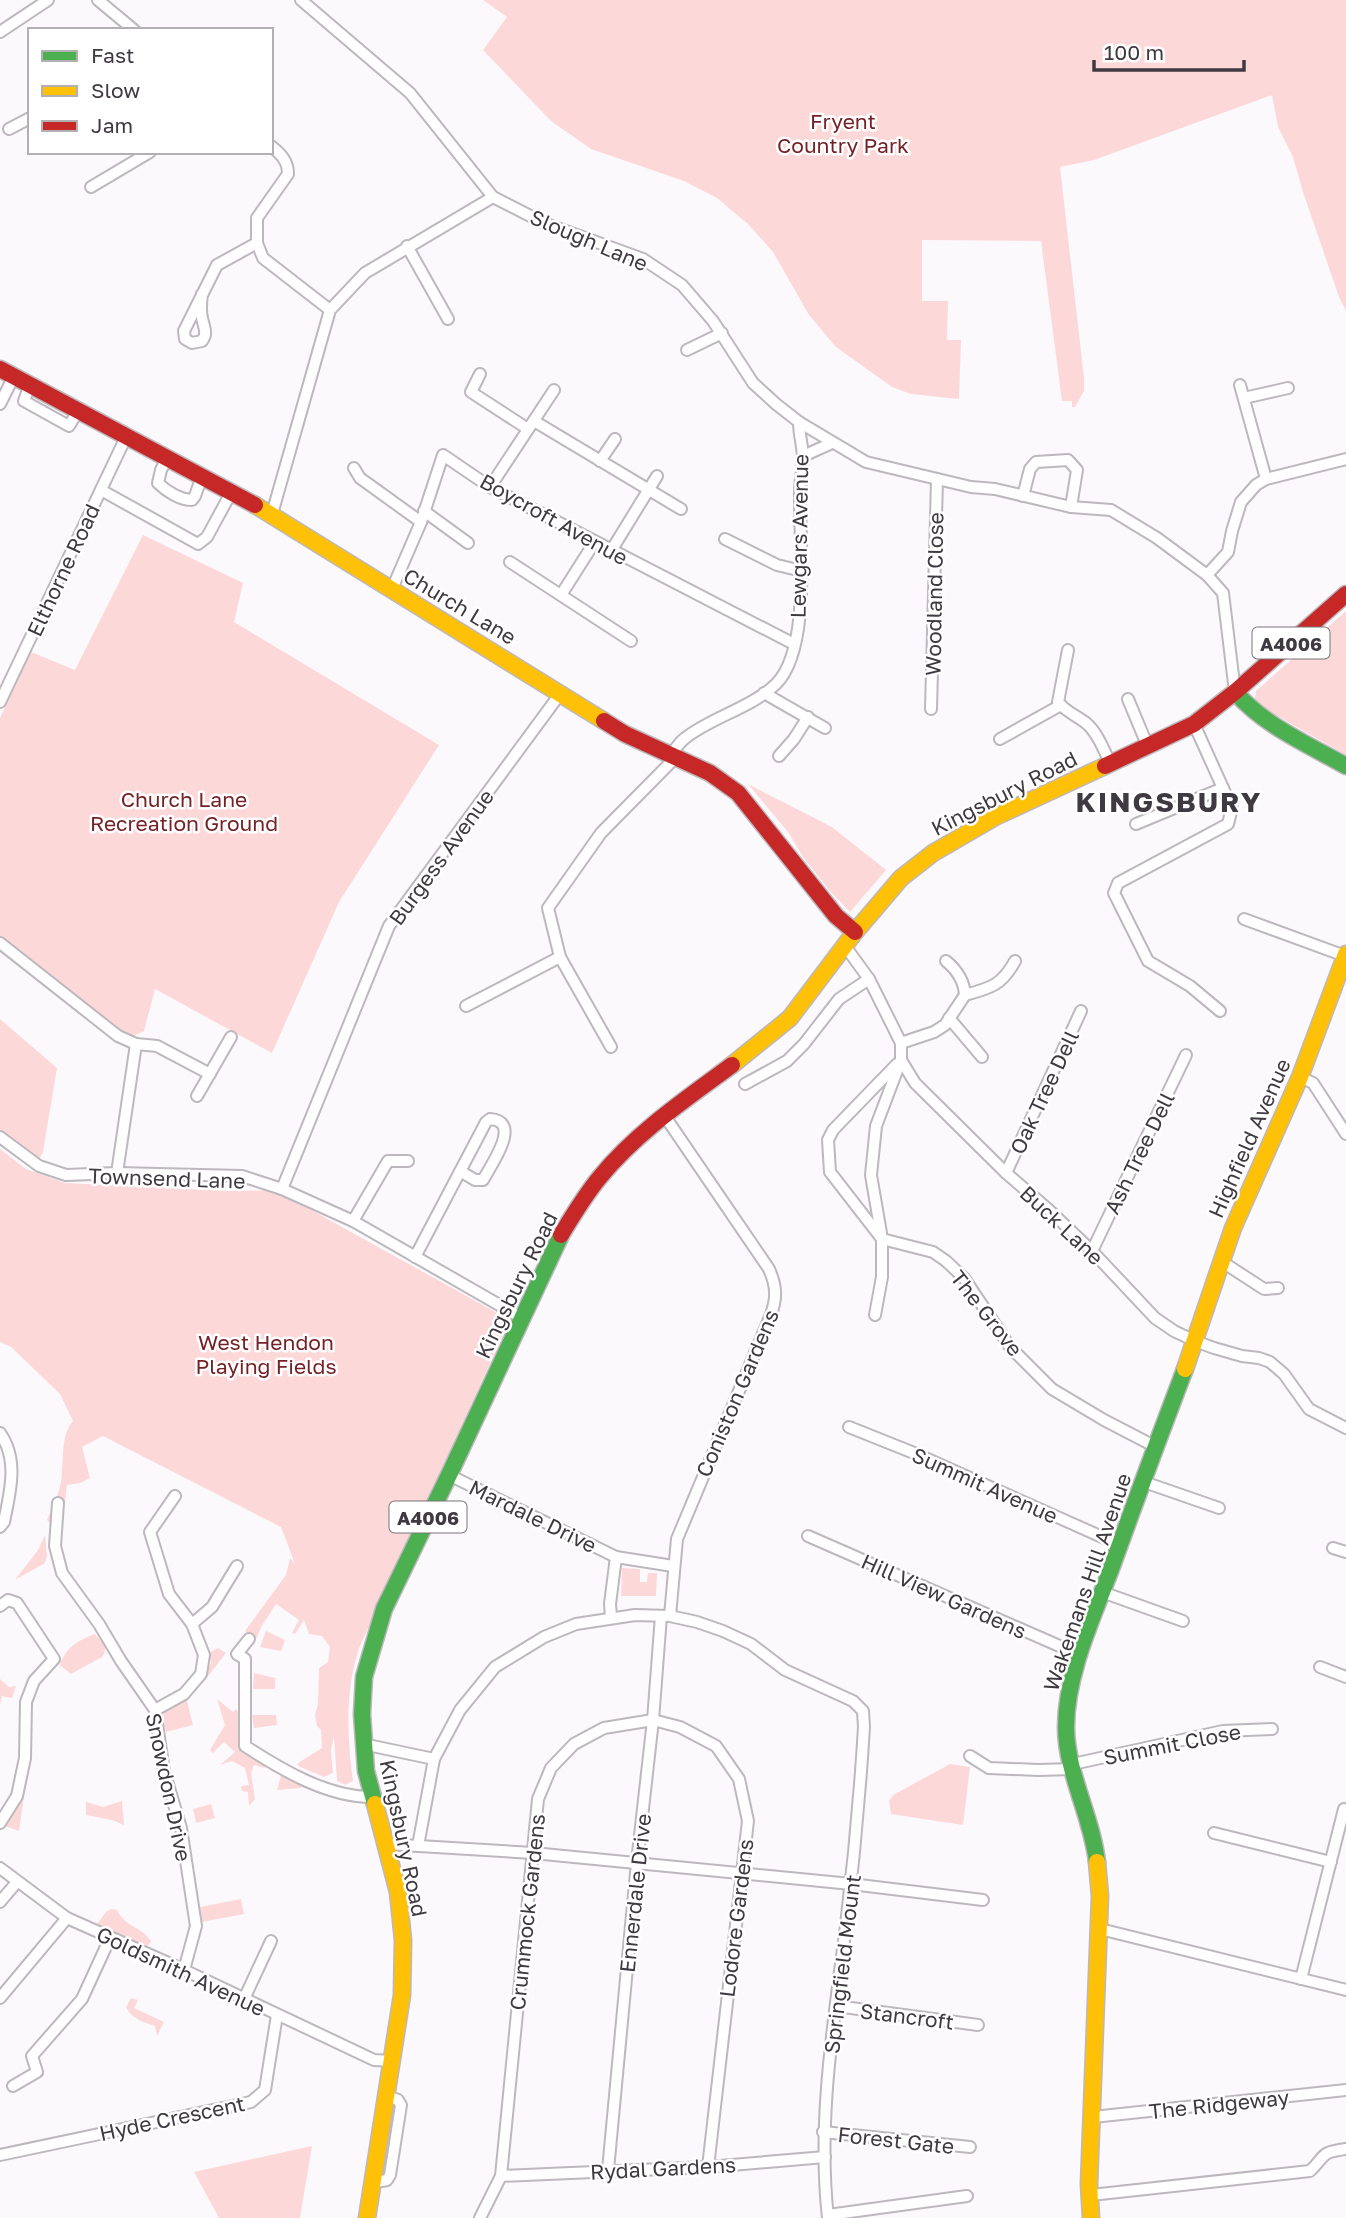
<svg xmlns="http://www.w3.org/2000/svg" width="1346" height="2218" viewBox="0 0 1346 2218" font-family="'Golos Text',sans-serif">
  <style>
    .green { fill: #fdd8d9 }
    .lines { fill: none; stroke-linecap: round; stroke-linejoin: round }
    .street-casing { stroke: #bcb8bd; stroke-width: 14 }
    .fast-casing { stroke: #bcb8bd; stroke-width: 19 }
    .slow-casing { stroke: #bcb8bd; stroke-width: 19 }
    .jam-casing { stroke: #bcb8bd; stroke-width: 19 }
    .street { stroke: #fffeff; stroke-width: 10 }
    .fast { stroke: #4caf50; stroke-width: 16 }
    .slow { stroke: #ffc107; stroke-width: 16 }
    .jam { stroke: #c62828; stroke-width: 16 }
    .labels { text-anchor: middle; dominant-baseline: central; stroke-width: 5; stroke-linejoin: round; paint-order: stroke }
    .shield { fill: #fff; stroke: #79747a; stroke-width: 2 }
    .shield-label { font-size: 19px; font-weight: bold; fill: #3f3941 }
    .park-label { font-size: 21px; fill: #742227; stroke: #fff }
    .street-label { font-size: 21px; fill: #3f3941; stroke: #fff }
    .district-label { font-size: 28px; font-weight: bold; letter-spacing: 2px; fill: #3f3941; stroke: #fff }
  </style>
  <rect width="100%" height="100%" fill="#fcf9fd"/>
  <g class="green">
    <polygon points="483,0 1346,0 1346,311 1339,297 1303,192 1293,157 1278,127 1272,95 1094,160 1060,167 1084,378 1084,391 1075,407 1072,407 1072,401 1062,401 1041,241 922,240 922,301 948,301 947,340 961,340 959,399 911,394 892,387 836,347 809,315 773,252 748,224 717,198 684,181 591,149 551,121 483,50 507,17"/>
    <polygon points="143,535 243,583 234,622 439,745 339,902 272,1053 155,989 144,1031 133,1036 122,1034 0,938 0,718 31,652 75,670"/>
    <polygon points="1346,611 1346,755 1260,706 1255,699 1256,691"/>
    <polygon points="748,784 832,827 886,870 850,912 829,890 803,857 788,832"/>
    <polygon points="0,1019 57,1068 43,1152 39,1159 0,1129"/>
    <path d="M0,1149L26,1169L65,1183L230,1191L275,1190L510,1320L359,1648C345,1691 347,1736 353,1781L345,1785L337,1781L334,1736L331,1751L333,1773L324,1777L298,1766V1763L322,1748L321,1730L317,1726L315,1715L318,1704L319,1668L328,1662L330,1647L322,1636L309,1634L304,1620L295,1634L292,1633L299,1620L276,1604L261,1627L257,1638L245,1631L286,1575L290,1558L295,1564L281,1527L103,1436L82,1447L90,1478L80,1483L67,1485L65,1502L52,1525L47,1520C52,1508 59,1495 61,1482C64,1464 60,1435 73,1421L60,1394L11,1347L0,1342Z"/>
    <polygon points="45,1535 47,1556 45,1563 15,1580 38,1550"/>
    <polygon points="622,1568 640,1569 640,1582 647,1582 648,1573 657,1573 656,1596 621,1596"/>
    <polygon points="266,1631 285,1640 281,1651 260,1647"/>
    <path d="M95,1634C101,1641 110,1648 102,1657L71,1674L60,1665C67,1646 77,1641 95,1634Z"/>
    <polygon points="218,1648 226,1653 205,1680 211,1662 209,1653"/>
    <polygon points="254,1673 275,1678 275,1689 253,1689"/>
    <polygon points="0,1679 9,1687 16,1686 12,1698 2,1696 0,1705"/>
    <polygon points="186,1697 193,1725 166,1732 162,1716 168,1707"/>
    <polygon points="217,1699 233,1712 236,1709 240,1715 241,1750 266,1763 265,1768 254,1765 251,1773 255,1799 249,1806 248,1792 242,1791 241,1786 249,1785 245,1768 232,1761 220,1765 235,1752 224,1742 213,1753 210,1750 225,1725"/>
    <polygon points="252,1715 276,1715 277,1725 254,1728"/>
    <polygon points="950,1764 970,1767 963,1825 891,1814 889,1801 893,1795"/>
    <polygon points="273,1767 303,1783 301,1788 277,1790 281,1775 271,1771"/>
    <polygon points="24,1796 19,1831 5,1826"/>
    <polygon points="122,1801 124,1825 112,1820 86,1815 86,1802 103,1807"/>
    <polygon points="211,1804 215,1818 196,1823 193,1809"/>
    <polygon points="241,1899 244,1914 202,1922 200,1907"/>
    <path d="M111,1909L117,1910C126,1928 141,1926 151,1941L148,1946L118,1935L97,1924L106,1912Z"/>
    <path d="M131,1998L138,2000L134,2008L164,2022L157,2036L155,2026C144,2022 131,2019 126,2007Z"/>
    <polygon points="312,2146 300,2218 219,2218 194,2172"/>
  </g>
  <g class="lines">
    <defs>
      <g id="street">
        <polyline points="98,0 134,30"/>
        <polyline points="301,0 410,93 493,197 544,223 643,259 682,285 713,321 753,383 776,404 799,422 866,462 971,487 995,489 1071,507 1111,510 1157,538 1207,575 1223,593 1235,692"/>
        <polyline points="0,32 48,0"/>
        <polyline points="9,129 30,118"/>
        <path d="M271,146C281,154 288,161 288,174L257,218V243L263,258L330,310"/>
        <polyline points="91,187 150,152"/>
        <polyline points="407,246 448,319"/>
        <path d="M202,294C201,302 200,310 202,318C204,328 208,333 202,341L192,343L185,339L184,331L217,265L257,243"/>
        <polyline points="687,350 722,333"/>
        <polyline points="480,374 471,392 528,429"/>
        <polyline points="30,384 24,401 69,426 78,411"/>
        <polyline points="1240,385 1266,479"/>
        <polyline points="1244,398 1288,388"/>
        <polyline points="0,404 14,376"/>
        <polyline points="534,421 681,509"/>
        <polyline points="803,456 832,443"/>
        <path d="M167,458L161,470L158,483C166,491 180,500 192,500L195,496L202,476"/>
        <polyline points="600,461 615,439"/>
        <polyline points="354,468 360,478 421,522"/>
        <polyline points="490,487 554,390"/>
        <polyline points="101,490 198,544 207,537 232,491"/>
        <polyline points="1023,496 1030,469 1036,462 1068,460 1077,470 1071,507"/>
        <polyline points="424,511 468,543"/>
        <polyline points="272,514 330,310 365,273 493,197"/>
        <polyline points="725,539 777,565 802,571"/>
        <polyline points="611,551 657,476"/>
        <polyline points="510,562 631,641"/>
        <polyline points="1207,575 1228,552 1232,531 1241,502 1256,485 1266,479 1346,459"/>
        <polyline points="392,589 421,522 443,455 490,487 794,644"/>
        <polyline points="561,595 594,543"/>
        <path d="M1068,650L1058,702C1066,712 1076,715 1086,723C1097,732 1104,750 1110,763"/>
        <polyline points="764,693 825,728"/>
        <polyline points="1128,699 1148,747"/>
        <polyline points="0,702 126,437"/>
        <polyline points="931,709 937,479"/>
        <polyline points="1194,724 1232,808 1228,824 1118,883 1114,893 1148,961 1190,986 1220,1011"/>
        <polyline points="1000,739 1061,705"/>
        <path d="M670,755C675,750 679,743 684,739C711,717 750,709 776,684C812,648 799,539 800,491C800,480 803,470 803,459C803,447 799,435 799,422"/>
        <polyline points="779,756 794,739 808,717"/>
        <polyline points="1136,824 1223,788"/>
        <polyline points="1244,919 1345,956"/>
        <polyline points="0,943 118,1036 136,1044 117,1173"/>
        <polyline points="845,946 869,979 901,1043 901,1060 915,1083 1006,1173 1049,1210 1092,1251 1155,1318 1174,1331 1195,1341 1214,1348 1242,1356 1259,1358 1270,1362 1284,1374 1309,1409 1346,1428"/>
        <path d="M946,961C957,970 964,980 965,995"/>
        <polyline points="466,1006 560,957"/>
        <polyline points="949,1018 982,1057"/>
        <path d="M901,1043L934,1032L945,1025L965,995C991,988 1002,985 1015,961"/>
        <polyline points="136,1044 157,1046 210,1074"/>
        <polyline points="611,1047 560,957 548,908 601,833 676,757"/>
        <polyline points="901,1060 876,1126 871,1175 882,1239 933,1252 946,1261 964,1278 1010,1347 1052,1389 1104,1420 1156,1447"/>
        <polyline points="1300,1077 1313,1083 1346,1134"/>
        <polyline points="745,1084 787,1061 804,1044 839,999 869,979"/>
        <polyline points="197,1096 231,1037"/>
        <path d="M664,1115L769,1269C777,1287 777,1299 770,1317L677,1539L670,1616"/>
        <polyline points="0,1137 39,1166 66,1175 117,1173 242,1176 282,1189 353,1221 522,1318"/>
        <polyline points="1006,1173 1081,1011"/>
        <polyline points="282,1189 389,926 560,694"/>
        <polyline points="353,1221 388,1161 408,1161"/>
        <polyline points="1092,1251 1186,1055"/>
        <path d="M415,1257L486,1122L490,1119C523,1121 491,1165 483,1180H475L460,1171"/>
        <polyline points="1221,1261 1264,1289 1278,1288"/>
        <polyline points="875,1315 882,1277 882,1239 830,1172 828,1140 833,1130 897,1064"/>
        <polyline points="849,1427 914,1453 1120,1545"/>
        <path d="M0,1433C19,1460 10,1492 4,1522L0,1527"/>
        <polyline points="449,1475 616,1557 673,1566"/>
        <polyline points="1144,1482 1219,1508"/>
        <polyline points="58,1503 55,1546 62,1573 99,1624 121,1661 155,1710 164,1771 181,1828 196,1926 184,1970"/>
        <polyline points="808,1536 1080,1655"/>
        <polyline points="1333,1548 1346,1552"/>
        <polyline points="1102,1592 1183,1621"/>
        <polyline points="0,1606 8,1600 17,1603 54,1659 34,1681 26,1702 25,1758 17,1796 0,1823"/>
        <polyline points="611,1617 610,1604 616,1557"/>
        <polyline points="192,1624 212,1607 237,1566"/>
        <path d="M249,1639L237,1654L245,1659V1746C282,1770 327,1797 372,1797"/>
        <polyline points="1320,1667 1346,1677"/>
        <polyline points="155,1710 184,1694 201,1674 204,1655 192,1624 169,1594 150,1532 175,1496"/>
        <polyline points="363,1744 434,1759"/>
        <polyline points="970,1756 989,1768 1038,1770 1073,1769"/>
        <polyline points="1073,1764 1223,1731 1272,1729"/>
        <polyline points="1214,1833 1331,1862"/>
        <polyline points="386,1844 533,1853 851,1884 983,1900"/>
        <path d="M418,1846L434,1759L460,1710L495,1667L544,1637L576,1624L635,1615L670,1616L697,1622L723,1631L751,1644L785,1670L853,1701L863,1711L864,1727C860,1793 854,1859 846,1925C834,2021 817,2120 828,2218"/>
        <polyline points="0,1868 67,1918"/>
        <polyline points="0,1902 17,1882"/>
        <polyline points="1100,1929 1346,1990"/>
        <polyline points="1301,1979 1344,1809"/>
        <polyline points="0,1998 67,1918 184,1970 374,2060 392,2061"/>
        <polyline points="244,1999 271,1941"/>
        <polyline points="836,2006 978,2025"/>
        <polyline points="13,2086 37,2072 32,2056 82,1999 110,1938"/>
        <polyline points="1093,2117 1346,2090"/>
        <polyline points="823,2132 970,2147"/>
        <polyline points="0,2155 251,2102 265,2090 277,2015"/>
        <polyline points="608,2170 637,1862 653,1720 661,1616"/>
        <polyline points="501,2176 708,2167 825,2157"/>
        <polyline points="371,2183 387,2180 390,2175 401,2105 398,2100 385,2095"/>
        <path d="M1091,2195L1310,2171C1327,2155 1318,2153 1346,2149"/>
        <polyline points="828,2215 967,2196"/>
        <polyline points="480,2218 501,2176 538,1799 551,1768 574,1744 604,1728 653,1720 680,1727 716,1746 739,1779 748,1821 708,2167"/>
      </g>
      <g id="fast">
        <path d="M1235,692C1265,726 1307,744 1346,766"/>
        <polyline points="375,1804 366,1771 362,1714 364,1677 384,1609 449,1475 561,1235"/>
        <path d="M1097,1862C1092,1817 1066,1772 1066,1727C1066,1674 1092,1619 1111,1569C1135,1502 1160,1435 1185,1369"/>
      </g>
      <g id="slow">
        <polyline points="255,505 604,721"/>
        <polyline points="732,1065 790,1018 855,932 901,878 933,853 995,817 1105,766"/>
        <polyline points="1185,1369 1233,1228 1300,1077 1346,954"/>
        <polyline points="367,2218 402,1995 403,1940 398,1892 375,1804"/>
        <polyline points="1091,2218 1089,2184 1100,1896 1097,1862"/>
      </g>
      <g id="jam">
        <polyline points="0,369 255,505"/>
        <polyline points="604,721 625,734 710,773 738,793 836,916 855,932"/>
        <polyline points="1105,766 1194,724 1235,692 1346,594"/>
        <path d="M561,1235C573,1215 585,1195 600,1177C637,1132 686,1099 732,1065"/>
      </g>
    </defs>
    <use href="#street" class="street-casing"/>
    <use href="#fast" class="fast-casing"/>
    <use href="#slow" class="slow-casing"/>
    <use href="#jam" class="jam-casing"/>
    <use href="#street" class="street"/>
    <use href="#fast" class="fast"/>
    <use href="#slow" class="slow"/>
    <use href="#jam" class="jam"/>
  </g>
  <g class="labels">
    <g class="shield">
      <rect x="1252.5" y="627.5" width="77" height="31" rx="5"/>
      <rect x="389.5" y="1501.5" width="77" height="31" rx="5"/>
    </g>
    <g class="shield-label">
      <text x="1291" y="643">A4006</text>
      <text x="428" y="1517">A4006</text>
    </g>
    <g class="park-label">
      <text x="843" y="121">Fryent<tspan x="843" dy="24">Country Park</tspan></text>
      <text x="184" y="799">Church Lane<tspan x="184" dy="24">Recreation Ground</tspan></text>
      <text x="266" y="1342">West Hendon<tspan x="266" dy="24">Playing Fields</tspan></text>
    </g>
    <g class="street-label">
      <text transform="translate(589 240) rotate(23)">Slough Lane</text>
      <text transform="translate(554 519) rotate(29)">Boycroft Avenue</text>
      <text transform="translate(799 536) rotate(-89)">Lewgars Avenue</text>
      <text transform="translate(63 570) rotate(-65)">Elthorne Road</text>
      <text transform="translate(934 594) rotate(-89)">Woodland Close</text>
      <text transform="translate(460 606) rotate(31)">Church Lane</text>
      <text transform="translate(1004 793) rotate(-27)">Kingsbury Road</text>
      <text transform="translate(441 857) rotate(-54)">Burgess Avenue</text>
      <text transform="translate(1044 1092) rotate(-65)">Oak Tree Dell</text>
      <text transform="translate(1249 1138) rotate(-66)">Highfield Avenue</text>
      <text transform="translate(1139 1153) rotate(-64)">Ash Tree Dell</text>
      <text transform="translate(167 1178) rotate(2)">Townsend Lane</text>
      <text transform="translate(1062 1225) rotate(43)">Buck Lane</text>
      <text transform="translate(516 1285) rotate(-64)">Kingsbury Road</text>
      <text transform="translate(987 1313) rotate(52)">The Grove</text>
      <text transform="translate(737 1393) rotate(-67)">Coniston Gardens</text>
      <text transform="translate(985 1485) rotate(24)">Summit Avenue</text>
      <text transform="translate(533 1516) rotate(26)">Mardale Drive</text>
      <text transform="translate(1087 1582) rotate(-71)">Wakemans Hill Avenue</text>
      <text transform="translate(944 1596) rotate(24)">Hill View Gardens</text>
      <text transform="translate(1172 1744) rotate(-11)">Summit Close</text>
      <text transform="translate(169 1787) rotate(78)">Snowdon Drive</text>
      <text transform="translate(404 1838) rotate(78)">Kingsbury Road</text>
      <text transform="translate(635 1893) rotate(-84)">Ennerdale Drive</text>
      <text transform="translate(527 1912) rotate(-84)">Crummock Gardens</text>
      <text transform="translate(736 1918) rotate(-83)">Lodore Gardens</text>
      <text transform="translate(842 1964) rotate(-83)">Springfield Mount</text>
      <text transform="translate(181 1971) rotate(25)">Goldsmith Avenue</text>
      <text transform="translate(907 2016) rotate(7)">Stancroft</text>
      <text transform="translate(1219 2104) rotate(-6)">The Ridgeway</text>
      <text transform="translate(172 2118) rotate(-12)">Hyde Crescent</text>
      <text transform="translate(896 2140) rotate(6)">Forest Gate</text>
      <text transform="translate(663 2168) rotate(-3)">Rydal Gardens</text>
    </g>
    <g class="district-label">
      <text x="1169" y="801">KINGSBURY</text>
    </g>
  </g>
  <rect x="28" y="28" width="245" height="126" fill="#ffffff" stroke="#b2b0b3" stroke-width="2"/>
  <rect x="42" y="51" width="35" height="10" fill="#4caf50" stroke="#b2b0b3" stroke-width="2"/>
  <text x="91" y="63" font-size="21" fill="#3f3941">Fast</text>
  <rect x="42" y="86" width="35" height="10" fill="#ffc107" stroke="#b2b0b3" stroke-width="2"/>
  <text x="91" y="98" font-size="21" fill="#3f3941">Slow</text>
  <rect x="42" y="121" width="35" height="10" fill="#c62828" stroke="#b2b0b3" stroke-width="2"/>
  <text x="91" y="133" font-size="21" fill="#3f3941">Jam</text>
  <path d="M1094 60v10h150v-10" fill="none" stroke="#3f3941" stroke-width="3.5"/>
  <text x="1104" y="60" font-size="21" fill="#3f3941" stroke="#ffffff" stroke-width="5" paint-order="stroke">100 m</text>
</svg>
